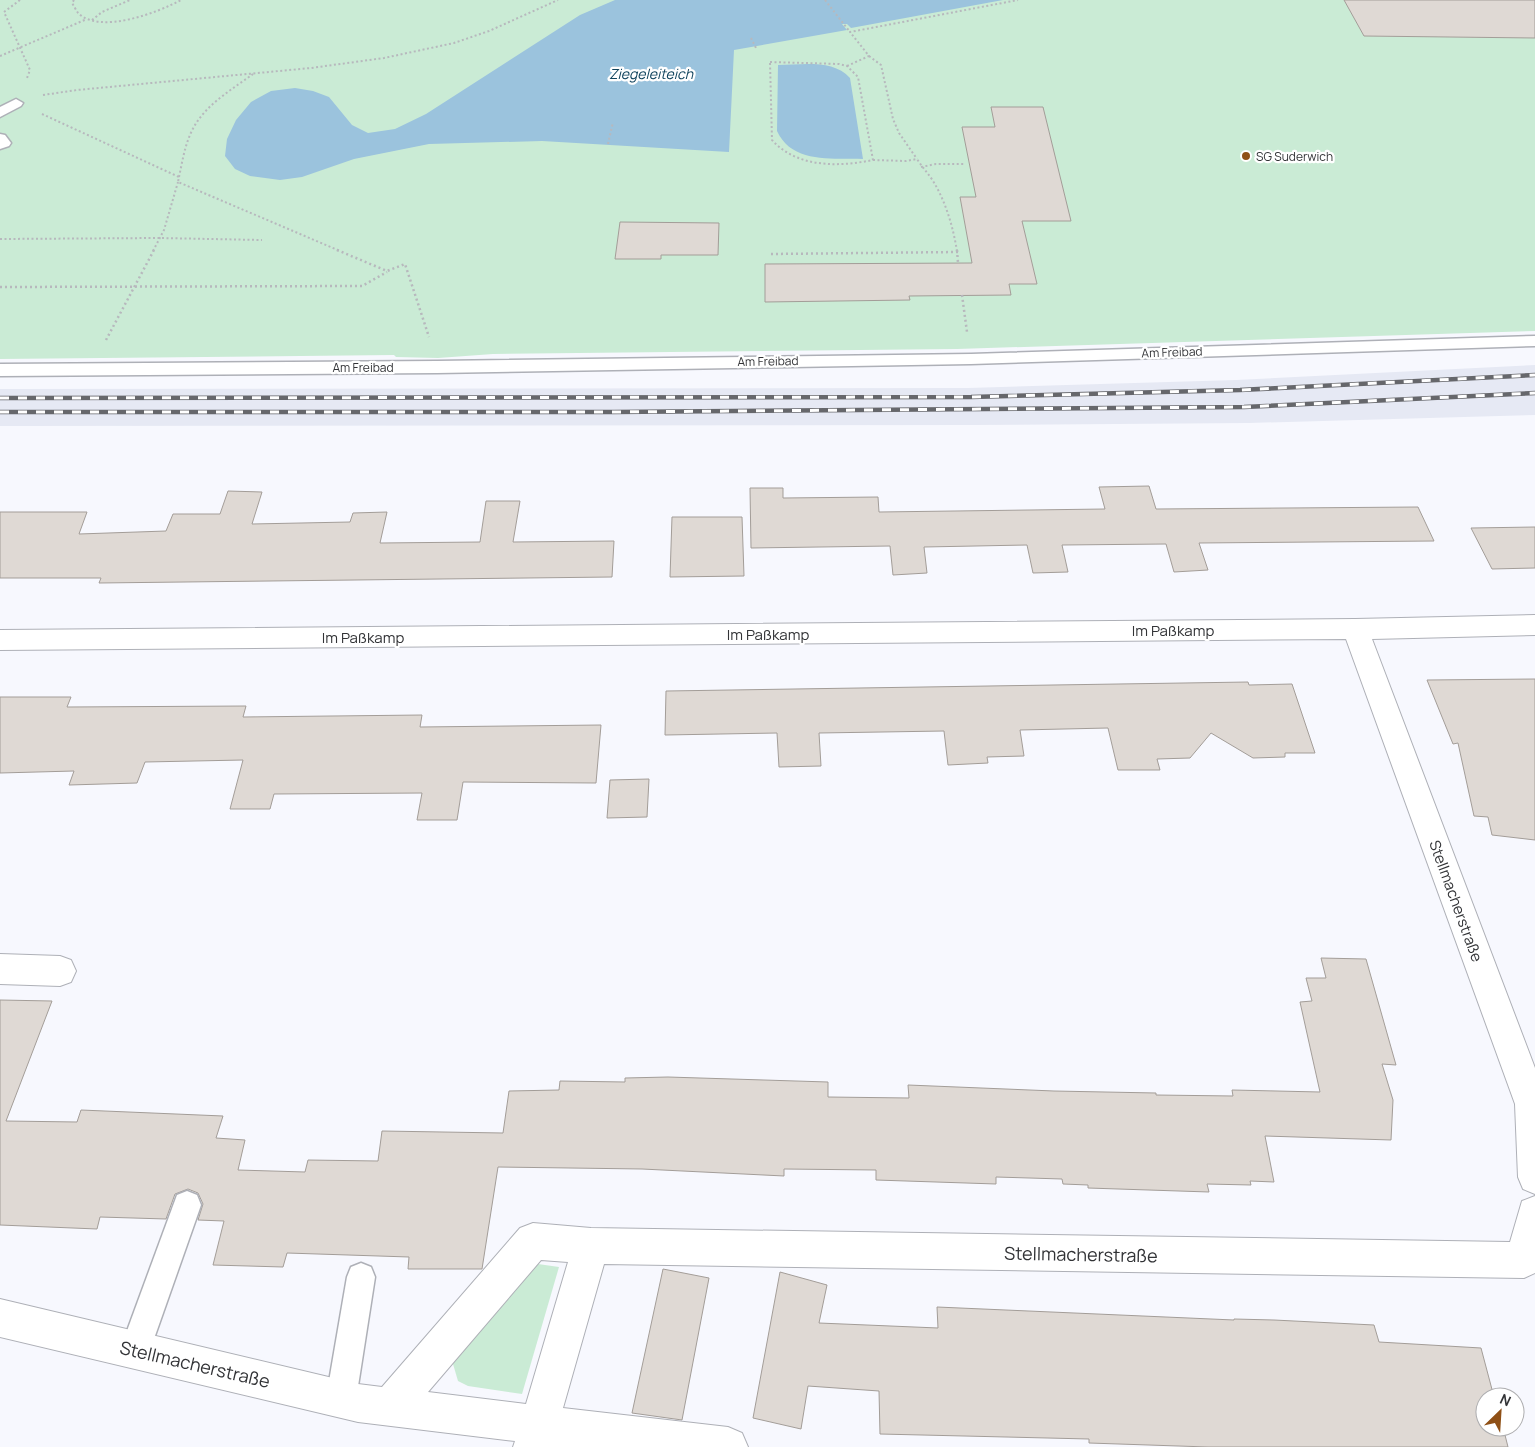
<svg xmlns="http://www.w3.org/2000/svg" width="1535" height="1447" viewBox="0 0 1535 1447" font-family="Manrope,sans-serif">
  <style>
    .built { fill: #e6e9f4 }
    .green { fill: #caebd5 }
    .water { fill: #9bc3dd }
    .building { fill: #dfd9d4; stroke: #a39d98 }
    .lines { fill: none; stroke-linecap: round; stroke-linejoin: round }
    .service-casing { stroke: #aeb0b7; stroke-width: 3 }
    .minor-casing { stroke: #aeb0b7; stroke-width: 2 }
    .path-far1 { stroke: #b7b8bd; stroke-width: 2; stroke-dasharray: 2 2.5; stroke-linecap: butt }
    .path { stroke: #b7b8bd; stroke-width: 2.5; stroke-dasharray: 2 3; stroke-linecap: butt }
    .service { fill: #fff; fill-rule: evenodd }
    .minor { fill: #fff; fill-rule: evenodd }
    .rail-casing { stroke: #66676b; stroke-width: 4.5 }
    .rail { stroke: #fff; stroke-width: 3; stroke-dasharray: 9; stroke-linecap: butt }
    .poi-dot { fill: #8f5016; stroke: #fff; stroke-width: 2 }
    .labels { text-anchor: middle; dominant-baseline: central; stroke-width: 4.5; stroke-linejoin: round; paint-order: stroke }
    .far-poi-label { font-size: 12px; fill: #323336; stroke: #fff; text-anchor: start }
    .far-street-label { font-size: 12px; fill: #323336; stroke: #fff }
    .far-water-label { font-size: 14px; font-style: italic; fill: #0e425c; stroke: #fff }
    .street-label { font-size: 15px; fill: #323336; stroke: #fff }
    .near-street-label { font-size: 18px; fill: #323336; stroke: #fff }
  </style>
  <rect width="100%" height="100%" fill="#f7f8fe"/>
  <polygon class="built" points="1535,365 1535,415 1249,423 971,425 0,426 0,389 968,388 1236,380"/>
  <g class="green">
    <polygon points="0,0 1535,0 1535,331 957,349 493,354 438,358 396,357 394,355 0,359"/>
    <polygon points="531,1263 559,1267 522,1394 468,1386 458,1381 453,1364 455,1350"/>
  </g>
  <g class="water">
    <polygon points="615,0 1003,0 851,28 847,24 842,24 847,30 734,50 729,152 542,141 429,144 354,159 302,177 280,180 250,176 235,169 225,156 227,139 236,120 251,102 271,91 295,88 313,91 329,97 352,125 368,133 395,129 426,114 580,15"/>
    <path d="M778,65C802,65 833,59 850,78L863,159C833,158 792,164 777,131Z"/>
  </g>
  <g class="building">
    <polygon points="1344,0 1535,0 1535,38 1364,36"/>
    <polygon points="991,107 1043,107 1071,221 1022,221 1037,284 1009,284 1011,295 909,296 910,300 765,302 765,264 972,263 960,197 976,197 962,127 995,127"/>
    <polygon points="620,222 719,223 718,255 661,255 661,259 615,259"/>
    <polygon points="1149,486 1156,509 1418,507 1434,541 1199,543 1208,570 1174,572 1166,544 1062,545 1068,572 1033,573 1027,545 924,547 927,573 893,575 890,546 751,548 750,488 783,488 783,498 878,497 879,512 1105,509 1099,487"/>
    <polygon points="228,491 262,492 252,524 350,522 353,513 387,512 380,543 480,542 486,501 520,501 513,542 614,541 612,577 99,583 101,578 0,578 0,512 87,512 79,534 166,531 173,514 220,514"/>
    <polygon points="672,517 742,517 744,576 670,577"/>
    <polygon points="1535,527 1535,568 1492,569 1471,528"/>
    <polygon points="1535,679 1535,840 1492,835 1488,817 1474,816 1458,743 1453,744 1427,680"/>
    <polygon points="1248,682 1249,685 1292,684 1315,753 1285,753 1285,757 1253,758 1211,733 1190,758 1157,759 1160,770 1118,770 1108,728 1020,730 1024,756 987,757 988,763 948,765 944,731 819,733 821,766 779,767 777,733 665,735 666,691"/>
    <polygon points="0,697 71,697 67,707 246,706 243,717 422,715 420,727 601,725 596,783 463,782 457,820 417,820 422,793 274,794 270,809 230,809 243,760 145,762 137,783 69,785 74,771 0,773"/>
    <polygon points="649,779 647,817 607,818 610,780"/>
    <polygon points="1321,958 1366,959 1396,1065 1382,1064 1393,1100 1391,1140 1265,1136 1274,1182 1250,1181 1251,1185 1207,1184 1209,1192 1088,1188 1088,1185 1063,1184 1062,1179 996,1177 996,1184 876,1180 876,1170 784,1169 784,1176 642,1169 498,1167 482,1269 408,1269 409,1257 287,1253 283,1267 213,1265 224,1221 198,1220 203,1204 198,1193 188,1189 175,1194 166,1219 100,1217 97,1229 0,1225 0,1000 52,1001 6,1121 77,1122 81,1110 223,1116 216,1138 245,1140 238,1170 305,1172 308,1160 378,1161 382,1131 503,1133 509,1091 559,1090 560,1081 625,1082 625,1078 668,1077 828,1082 828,1097 909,1098 908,1085 1054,1091 1156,1093 1156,1095 1233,1096 1232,1090 1320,1092 1300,1002 1312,1001 1306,978 1326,978"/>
    <polygon points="663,1269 709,1278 682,1420 632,1413"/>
    <polygon points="780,1272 827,1285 819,1323 938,1328 937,1307 1234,1320 1234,1319 1274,1320 1374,1325 1379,1342 1481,1348 1494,1397 1485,1397 1485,1427 1503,1427 1508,1447 1208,1447 1089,1443 1089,1439 880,1434 879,1391 808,1386 801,1429 753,1418"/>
  </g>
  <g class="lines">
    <defs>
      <g id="service">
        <polygon points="16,99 23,103 21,106 0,117 0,107"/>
        <polygon points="0,134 5,135 11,143 9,146 0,149"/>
        <polygon points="1535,336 1535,346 971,364 437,373 0,376 0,364 437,361 971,354"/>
        <polygon points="187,1191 197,1195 201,1205 150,1350 145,1360 135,1365 125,1360 120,1350 177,1195"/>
        <polygon points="361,1263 371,1267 375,1277 356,1399 351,1409 341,1414 331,1409 326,1399 347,1277 351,1267"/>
      </g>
      <g id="minor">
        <polygon points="1535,615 1535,635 1372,639 1535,1068 1535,1194 1523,1189 1518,1177 1515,1104 1346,639 0,650 0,630 1355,619"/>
        <polygon points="0,954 60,956 71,960 76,971 71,982 60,986 0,984"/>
        <path d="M1535,1196V1273L1524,1278L604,1264L563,1408L728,1427L742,1433L748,1447H513L515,1441L358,1422L0,1337V1299L358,1384L382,1387L520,1228L533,1223L591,1228L1510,1242L1522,1201ZM541,1260L568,1262L526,1404L428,1392Z"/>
      </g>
    </defs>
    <use href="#service" class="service-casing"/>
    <use href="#minor" class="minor-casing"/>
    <g class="path-far1">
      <polyline points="20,0 4,12 30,70 27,78"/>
      <path d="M74,0L72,3C74,6 76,10 78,13C100,35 159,12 181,0"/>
      <polyline points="825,0 850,32"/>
      <polyline points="92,20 102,12 130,0"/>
      <polyline points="751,38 756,48"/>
      <polyline points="0,56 87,19"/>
      <polyline points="869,56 881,65 893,119 899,133 917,159"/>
      <path d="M770,62L839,64L847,66L858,77L873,160C839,167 797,168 772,140Z"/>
      <polyline points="847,66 869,56 850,32 1018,0"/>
      <polyline points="43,95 77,90 311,68 384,58 454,43 489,31 558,0"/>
      <polyline points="42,114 179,177 178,182 340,251"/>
      <polyline points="608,144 613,122"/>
      <path d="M873,160L906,161L917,159C922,167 928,173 933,181C946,202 953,227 957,251"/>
      <polyline points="921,167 936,164 964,164"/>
      <path d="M179,177C183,158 186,138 197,122C210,102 234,88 253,74"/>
      <polyline points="0,239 159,238 262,240"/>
      <polyline points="153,251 164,230 178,182"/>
    </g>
    <g class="path">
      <polyline points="337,250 387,271 405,264 429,337"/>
      <polyline points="957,250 958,263"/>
      <polyline points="771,254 958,252"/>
      <polyline points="0,287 362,286 387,272"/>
      <polyline points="962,295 967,332"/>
      <polyline points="106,340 154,250"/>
    </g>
    <use href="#service" class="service"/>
    <use href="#minor" class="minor"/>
    <defs>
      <g id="rail">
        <polyline points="0,398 971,397 1240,390 1535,375"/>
        <polyline points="0,412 614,412 1244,407 1535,393"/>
      </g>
    </defs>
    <use href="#rail" class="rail-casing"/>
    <use href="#rail" class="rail"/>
  </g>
  <circle class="poi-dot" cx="1246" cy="156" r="5"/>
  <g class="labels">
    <g class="far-poi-label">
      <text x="1256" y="156">SG Suderwich</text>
    </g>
    <g class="far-street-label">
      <text transform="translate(1172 352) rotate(-2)">Am Freibad</text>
      <text transform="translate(768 361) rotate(-1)">Am Freibad</text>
      <text x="363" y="367">Am Freibad</text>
    </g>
    <g class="far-water-label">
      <text x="651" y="73">Ziegeleiteich</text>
    </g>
    <g class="street-label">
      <text x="1173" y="630">Im Paßkamp</text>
      <text x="768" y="634">Im Paßkamp</text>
      <text x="363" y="637">Im Paßkamp</text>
      <text transform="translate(1456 901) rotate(70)">Stellmacherstraße</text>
    </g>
    <g class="near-street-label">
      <text transform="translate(1081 1254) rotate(1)">Stellmacherstraße</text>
      <text transform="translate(195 1364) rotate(13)">Stellmacherstraße</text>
    </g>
  </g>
  <g transform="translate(1500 1412) rotate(25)"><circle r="24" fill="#ffffff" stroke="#adadaf"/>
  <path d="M0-4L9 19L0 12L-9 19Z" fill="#8f5016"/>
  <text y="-8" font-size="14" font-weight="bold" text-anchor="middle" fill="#323336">N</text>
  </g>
</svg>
